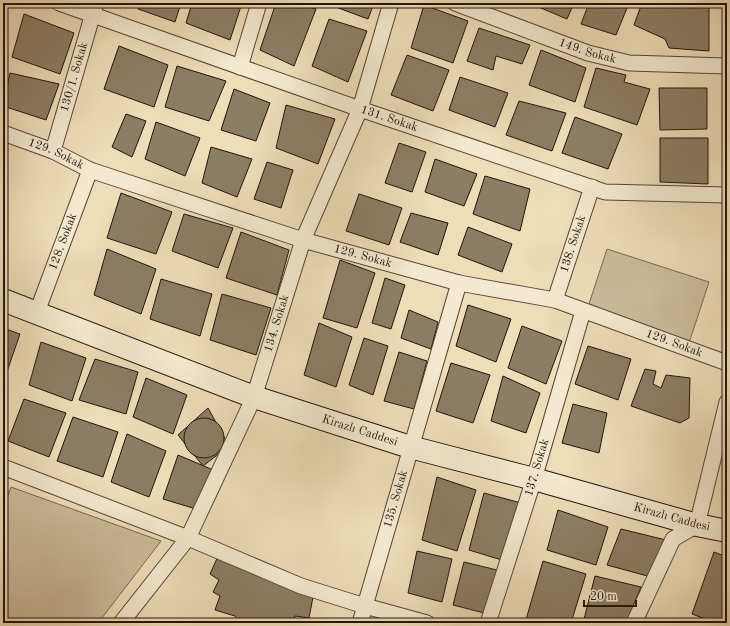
<svg xmlns="http://www.w3.org/2000/svg" width="730" height="626" viewBox="0 0 730 626" font-family="'Old Standard TT',serif">
  <style>
    .green { fill: #cbbb9a; stroke: #766854 }
    .building { fill: #8c7d65; stroke: #22140d }
    .lines { fill: none; stroke-linecap: round; stroke-linejoin: round }
    .minor-casing { stroke: #554638; stroke-width: 17 }
    .secondary-casing { stroke: #22140d; stroke-width: 24 }
    .minor { stroke: #f4e9d0; stroke-width: 15 }
    .secondary { stroke: #f4e9d0; stroke-width: 22 }
    .labels { text-anchor: middle; dominant-baseline: central; stroke-width: 3; stroke-linejoin: round; paint-order: stroke }
    .street-label { font-size: 12px; fill: #22140d; stroke: #f4e9d0 }
  </style>
  <rect width="100%" height="100%" fill="#eeddb7"/>
  <filter id="stains"><feTurbulence type="fractalNoise" baseFrequency=".005" numOctaves="4"/><feColorMatrix values="0 0 0 0 .2 0 0 0 0 .09 0 0 0 0 .02 0 0 0 .5 -.17"/></filter>
  <radialGradient id="worn" r=".72"><stop offset=".6" stop-color="#630" stop-opacity="0"/><stop offset="1" stop-color="#630" stop-opacity=".3"/></radialGradient>
  <g class="green">
    <polygon points="607,249 709,282 689,343 587,310"/>
    <polygon points="11,487 161,541 98,623 3,623 3,508"/>
  </g>
  <g class="building">
    <polygon points="140,3 181,3 175,22 138,9"/>
    <polygon points="192,3 242,3 230,40 186,23"/>
    <polygon points="276,3 295,3 316,9 294,66 260,50"/>
    <polygon points="334,3 374,3 368,19 333,6"/>
    <polygon points="529,3 574,3 567,19"/>
    <polygon points="589,3 629,3 616,35 581,24"/>
    <polygon points="642,3 709,3 709,51 669,48 665,39 634,25"/>
    <polygon points="424,5 468,21 453,63 411,48"/>
    <polygon points="24,14 74,33 60,74 12,57"/>
    <polygon points="329,19 367,31 348,82 312,66"/>
    <polygon points="479,28 530,45 522,64 496,56 493,70 467,61"/>
    <polygon points="119,46 168,65 154,107 104,89"/>
    <polygon points="541,50 586,68 575,102 529,85"/>
    <polygon points="407,55 449,70 433,111 391,95"/>
    <polygon points="177,66 226,81 209,121 165,107"/>
    <polygon points="596,68 626,75 624,82 650,89 637,125 584,107"/>
    <polygon points="10,73 59,84 46,120 3,106"/>
    <polygon points="460,77 508,93 495,127 449,110"/>
    <polygon points="659,88 707,88 707,129 660,130"/>
    <polygon points="234,89 270,103 256,141 221,130"/>
    <polygon points="519,101 566,113 552,151 506,135"/>
    <polygon points="286,105 335,119 318,164 276,148"/>
    <polygon points="126,114 146,121 132,157 112,147"/>
    <polygon points="575,117 622,134 608,169 562,153"/>
    <polygon points="156,122 200,138 185,176 145,159"/>
    <polygon points="660,138 708,138 708,184 660,182"/>
    <polygon points="399,143 426,152 412,192 385,183"/>
    <polygon points="211,147 252,159 237,197 202,183"/>
    <polygon points="435,159 477,174 464,206 425,192"/>
    <polygon points="267,162 293,170 281,208 254,199"/>
    <polygon points="485,176 530,189 520,231 473,214"/>
    <polygon points="121,193 172,212 156,254 107,238"/>
    <polygon points="359,194 402,208 389,245 346,231"/>
    <polygon points="411,213 448,223 438,255 400,242"/>
    <polygon points="184,214 233,228 218,268 172,251"/>
    <polygon points="468,227 512,244 502,272 458,255"/>
    <polygon points="241,232 289,250 277,295 226,278"/>
    <polygon points="107,249 156,269 141,314 94,295"/>
    <polygon points="340,260 375,273 357,328 323,318"/>
    <polygon points="385,278 405,285 391,329 372,323"/>
    <polygon points="161,279 212,294 200,336 150,319"/>
    <polygon points="222,294 271,308 256,355 210,340"/>
    <polygon points="468,305 511,319 496,362 456,346"/>
    <polygon points="409,310 438,322 431,349 401,338"/>
    <polygon points="319,323 352,337 336,387 304,375"/>
    <polygon points="522,326 562,341 546,384 508,368"/>
    <polygon points="3,328 20,334 3,383"/>
    <polygon points="364,338 388,346 373,395 349,385"/>
    <polygon points="41,342 86,358 72,401 29,385"/>
    <polygon points="588,346 631,359 618,400 575,384"/>
    <polygon points="399,352 427,361 414,409 384,401"/>
    <polygon points="95,359 138,372 126,414 79,400"/>
    <polygon points="451,363 490,375 473,423 436,411"/>
    <polygon points="645,369 656,371 653,384 661,388 666,375 690,378 689,418 680,423 631,406"/>
    <polygon points="503,376 540,393 526,433 491,421"/>
    <polygon points="146,378 187,395 173,434 133,417"/>
    <polygon points="24,399 66,413 49,457 8,441"/>
    <polygon points="573,404 607,413 599,453 562,443"/>
    <polygon points="208,408 229,446 203,466 178,435"/>
    <polygon points="73,417 118,432 103,477 57,461"/>
    <circle cx="204" cy="438" r="20"/>
    <polygon points="127,434 166,451 149,497 111,482"/>
    <polygon points="178,455 218,472 196,509 163,499"/>
    <polygon points="437,477 476,490 457,551 422,540"/>
    <polygon points="484,493 521,503 505,561 469,550"/>
    <polygon points="558,510 608,527 596,565 547,550"/>
    <polygon points="621,529 666,540 651,577 607,565"/>
    <polygon points="417,551 452,559 442,602 408,593"/>
    <polygon points="714,552 727,557 727,623 716,623 692,614"/>
    <polygon points="219,554 313,597 309,618 295,616 292,623 239,623 235,616 215,610 220,596 213,592 219,580 210,574"/>
    <polygon points="543,561 586,574 571,623 525,623"/>
    <polygon points="464,562 501,571 488,614 453,605"/>
    <polygon points="595,576 641,587 626,623 583,623"/>
  </g>
  <g class="lines">
    <defs>
      <g id="minor">
        <path id="s1" d="M59,3L360,109L605,192L727,195"/>
        <path id="s2" d="M455,3L588,53L629,63L727,66"/>
        <polyline points="240,67 259,3"/>
        <path id="s3" d="M3,133L53,151L90,170L303,240L459,283L555,300L727,363"/>
        <path id="s4" d="M53,151L96,3"/>
        <path id="s5" d="M555,300L592,187"/>
        <path id="s6" d="M37,312L90,170"/>
        <polyline points="3,467 188,538 301,586 365,606 427,623"/>
        <path id="s7" d="M121,623L188,538L254,397L303,240L360,109L391,3"/>
        <path id="s8" d="M360,623L459,283"/>
        <path id="s9" d="M488,623L534,479L583,311"/>
        <polyline points="634,623 673,539 697,525 727,402"/>
      </g>
      <g id="secondary">
        <path id="s10" d="M3,300L254,397L410,447L534,479L697,525L727,531"/>
      </g>
    </defs>
    <use href="#minor" class="minor-casing"/>
    <use href="#secondary" class="secondary-casing"/>
    <use href="#minor" class="minor"/>
    <use href="#secondary" class="secondary"/>
  </g>
  <g class="labels">
    <g class="street-label">
      <text stroke="none"><textPath href="#s2" startOffset="141">149. Sokak</textPath></text>
      <text stroke="none"><textPath href="#s4" startOffset="77">130/1. Sokak</textPath></text>
      <text stroke="none"><textPath href="#s1" startOffset="350">131. Sokak</textPath></text>
      <text stroke="none"><textPath href="#s3" startOffset="57">129. Sokak</textPath></text>
      <text stroke="none"><textPath href="#s6" startOffset="75">128. Sokak</textPath></text>
      <text stroke="none"><textPath href="#s5" startOffset="59">138. Sokak</textPath></text>
      <text stroke="none"><textPath href="#s3" startOffset="381">129. Sokak</textPath></text>
      <text stroke="none"><textPath href="#s7" startOffset="341">134. Sokak</textPath></text>
      <text stroke="none"><textPath href="#s3" startOffset="705">129. Sokak</textPath></text>
      <text stroke="none"><textPath href="#s10" startOffset="380">Kirazlı Caddesi</textPath></text>
      <text stroke="none"><textPath href="#s9" startOffset="163">137. Sokak</textPath></text>
      <text stroke="none"><textPath href="#s8" startOffset="129">135. Sokak</textPath></text>
      <text stroke="none"><textPath href="#s10" startOffset="704">Kirazlı Caddesi</textPath></text>
    </g>
  </g>
  <rect width="730" height="626" fill="none" stroke="#eeddb7" stroke-width="16"/>
  <rect x="4" y="4" width="722" height="618" fill="none" stroke="#22140d" stroke-width="2"/>
  <rect x="8" y="8" width="714" height="610" fill="none" stroke="#22140d"/>
  <path d="M584 600v6h52v-6" fill="none" stroke="#22140d" stroke-width="2"/>
  <text x="590" y="600" font-size="12" fill="#22140d" stroke="#f4e9d0" stroke-width="3" paint-order="stroke">20 m</text>
  <rect width="100%" height="100%" filter="url(#stains)"/>
  <rect width="100%" height="100%" fill="url(#worn)"/>
</svg>
